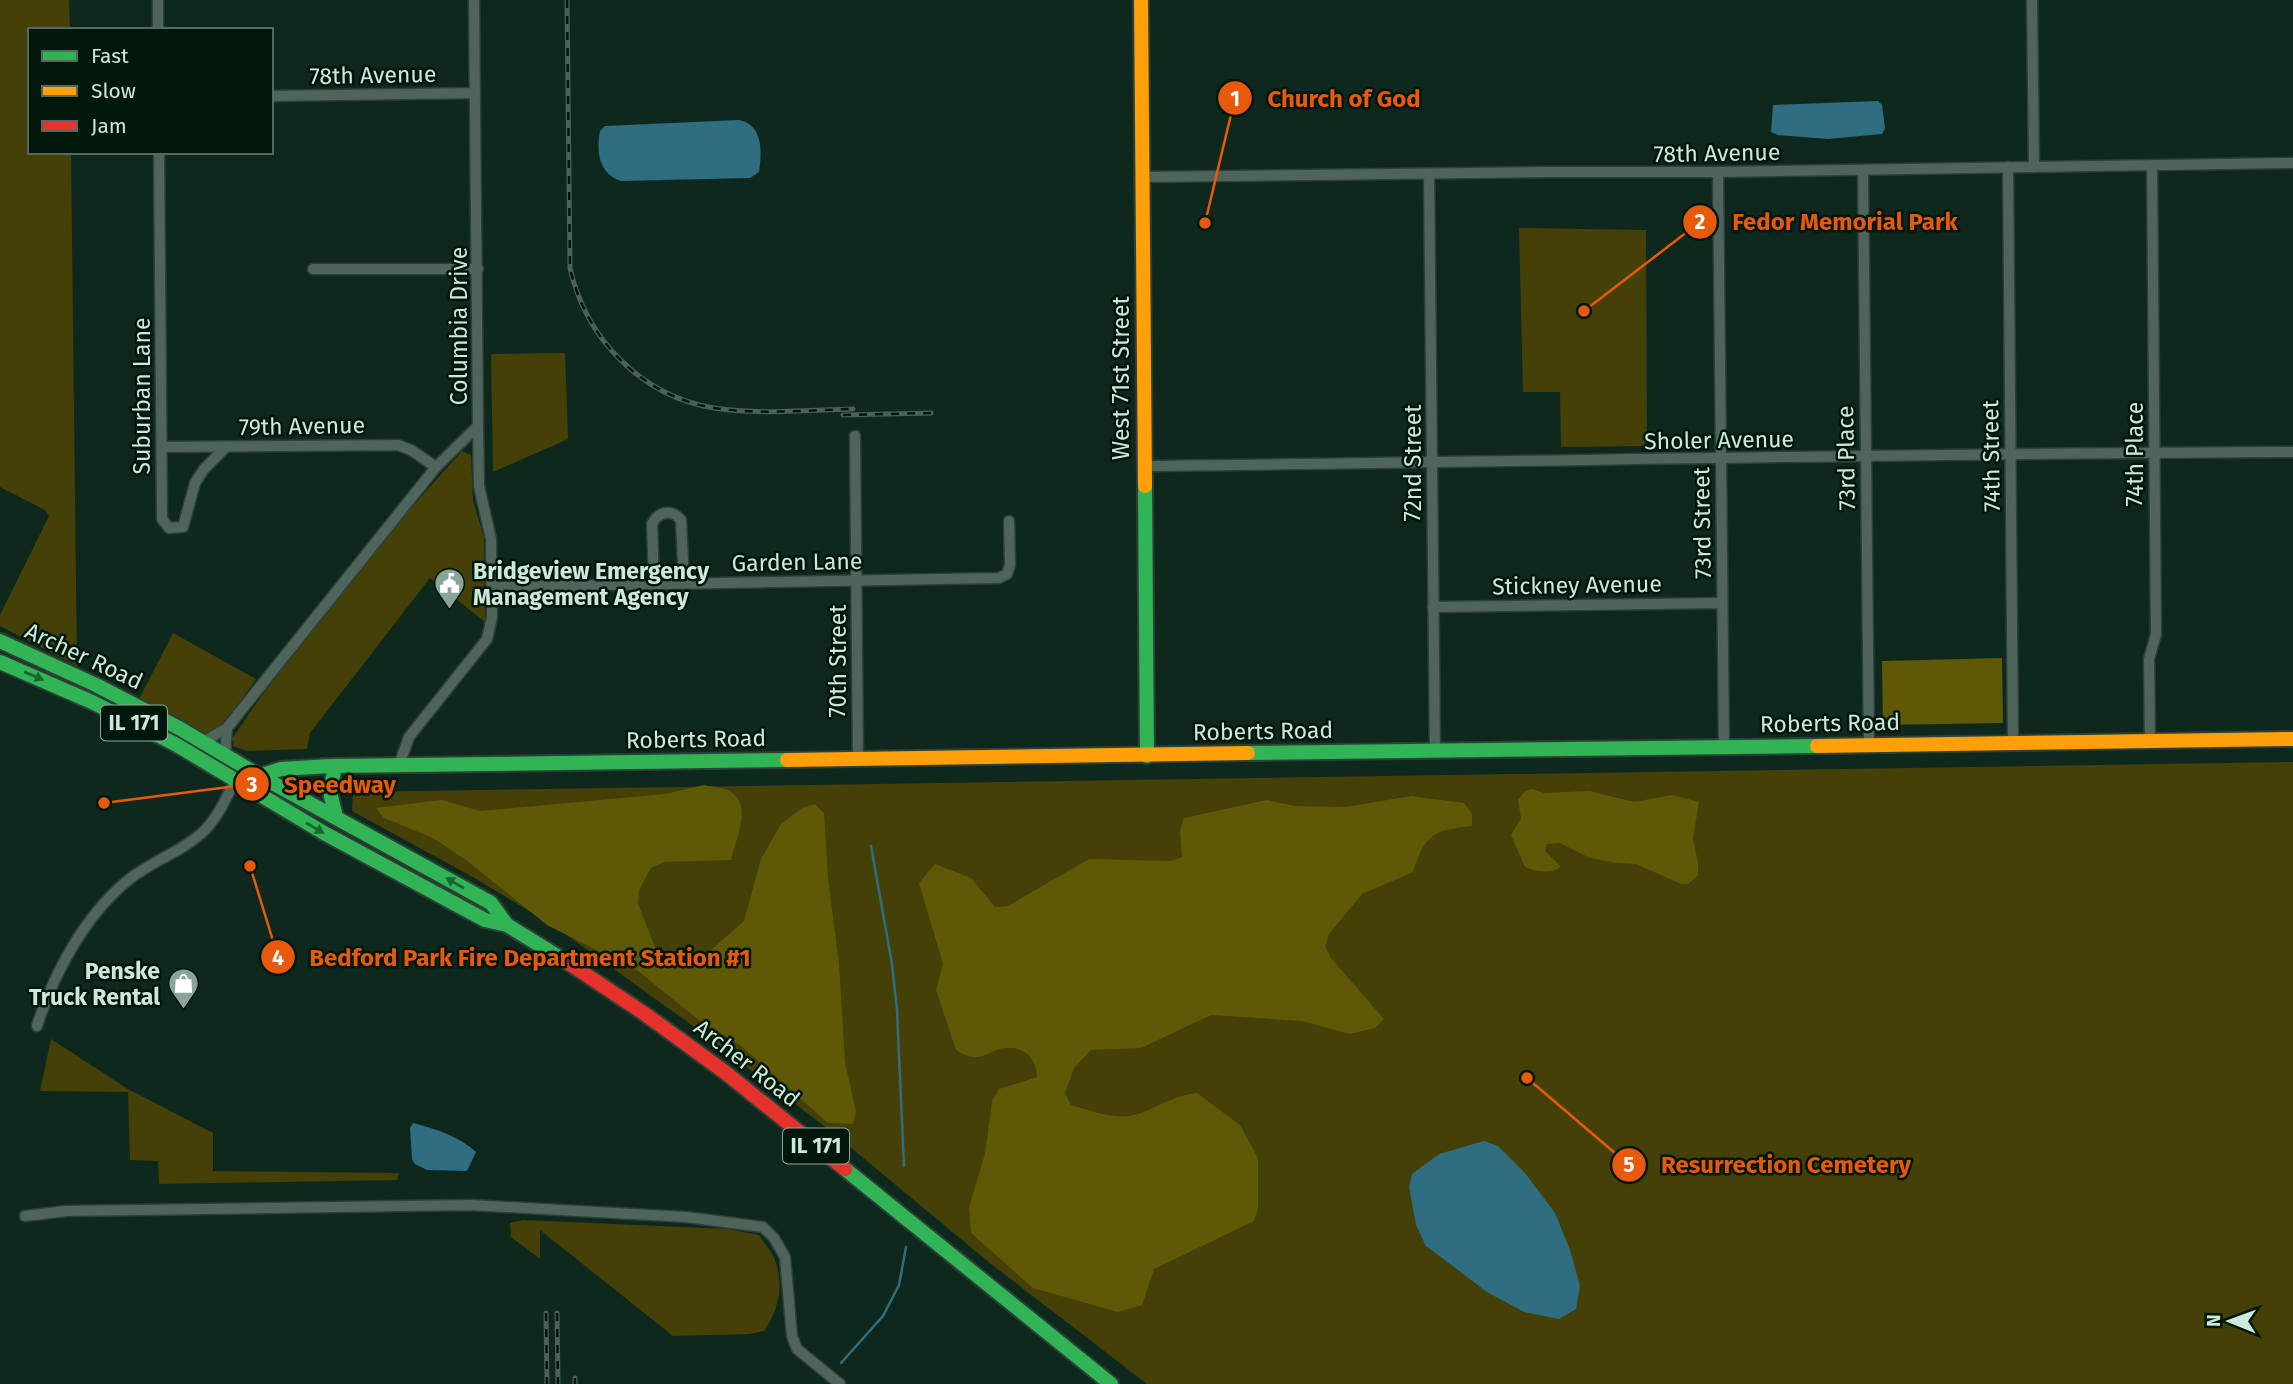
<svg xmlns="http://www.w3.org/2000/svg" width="2293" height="1384" viewBox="0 0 2293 1384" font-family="'Fira Sans',sans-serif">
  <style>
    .green { fill: #444007 }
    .forest { fill: #5f5907 }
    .water { fill: #2e6e80 }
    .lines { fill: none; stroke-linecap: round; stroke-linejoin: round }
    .stream { stroke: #2e6e80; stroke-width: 2.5 }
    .street-casing { stroke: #2d4037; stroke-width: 13 }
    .fast-casing { stroke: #2d4037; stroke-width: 18 }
    .slow-casing { stroke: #2d4037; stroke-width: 18 }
    .jam-casing { stroke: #2d4037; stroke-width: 18 }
    .street { stroke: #4f645a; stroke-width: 10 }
    .fast { stroke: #30b455; stroke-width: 14 }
    .slow { stroke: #ff9f0a; stroke-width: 14 }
    .jam { stroke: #e5322d; stroke-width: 14 }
    .rail-casing { stroke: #4c6057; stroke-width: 5 }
    .rail { stroke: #01170c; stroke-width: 2.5; stroke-dasharray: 8; stroke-linecap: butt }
    .oneway { fill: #186630 }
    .labels { text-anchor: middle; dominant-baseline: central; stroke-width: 5; stroke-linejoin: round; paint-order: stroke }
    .shield { fill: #01170c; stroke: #8faa9c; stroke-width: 2 }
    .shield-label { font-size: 21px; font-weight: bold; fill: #cce9d9 }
    .street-label { font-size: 23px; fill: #cce9d9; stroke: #01170c }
    .poi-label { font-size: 23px; font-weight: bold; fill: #cce9d9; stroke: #01170c; text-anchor: start }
    .leader { fill: none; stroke: #e8590c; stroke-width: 2.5 }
    .callout-dot { fill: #e8590c; stroke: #01170c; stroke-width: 2.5 }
    .mark-label { font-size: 21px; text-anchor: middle; font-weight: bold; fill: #fff }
    .callout-label { font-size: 24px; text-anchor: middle; font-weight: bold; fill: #e8590c; stroke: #01170c; stroke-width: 5; stroke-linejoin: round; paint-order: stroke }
  </style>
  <rect width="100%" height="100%" fill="#0e281d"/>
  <g class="green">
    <polygon points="0,0 69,0 70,30 30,30 30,152 71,152 77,666 0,626 0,615 49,516 45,510 0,487"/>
    <polygon points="1519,228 1646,230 1647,446 1561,447 1560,392 1523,392"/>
    <polygon points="565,353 568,439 493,472 491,354"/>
    <polygon points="462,451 471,455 473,501 484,537 485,622 430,578 310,733 307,749 247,751 233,746 234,741 231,740 271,682 374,549"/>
    <path d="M173,633L256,679C245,694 221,733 203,735L138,701Z"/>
    <polygon points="2293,762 2293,1384 1147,1384 991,1264 832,1132 690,1024 557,928 471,876 352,811 353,792"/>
    <polygon points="51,1039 128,1089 213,1133 213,1171 399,1173 397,1180 159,1184 158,1161 130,1160 128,1092 40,1091"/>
    <path d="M523,1220L728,1229L759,1235C765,1244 774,1254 776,1263C784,1288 778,1311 764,1331L749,1334L673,1336L540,1230V1259L511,1237L510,1223Z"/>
  </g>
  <g class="forest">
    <polygon points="2002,658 2003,723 1883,725 1882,661"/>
    <path d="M704,785C712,787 724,787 731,792C753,806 735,840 731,860L664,862L651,868L639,890L638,904L657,952L665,962L679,964L703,957L744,921L761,859L781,824L802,808L815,804L824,813L828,878L839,964L845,1062L856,1112L853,1124L828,1123L740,1045L700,1021L638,971L547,925L466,860L433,838L384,818L376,808L442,800L480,811L665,794Z"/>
    <path d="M1532,789L1544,793L1589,791L1634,802L1672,795L1699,802L1693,838L1698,863V875L1688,884H1681L1636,864L1616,863L1590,858L1560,843L1547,844L1545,851L1561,867C1551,874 1536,872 1525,867L1511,835L1521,818L1518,800L1525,791Z"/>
    <path d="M1411,796L1464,803L1472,814V826C1434,830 1425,834 1413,872L1362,894L1329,934L1325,946L1331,958L1384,1019L1375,1028L1350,1034L1302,1021L1211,1015L1141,1048L1091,1050L1074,1068L1065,1093L1071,1105C1092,1111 1117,1121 1138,1114C1158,1107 1175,1095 1197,1093L1240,1125L1258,1158V1209L1254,1221L1154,1269L1142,1305L1118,1312L1033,1288L971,1233L969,1207L985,1154L992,1101L999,1089L1037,1077C1037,1059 1025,1046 1004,1048C995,1049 987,1056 978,1057C969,1058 963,1054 956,1050L936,990L943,964L919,883L935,864L971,878L995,907L1008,906L1089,859L1170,861L1182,857L1180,831L1184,818L1267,800L1295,806L1346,807Z"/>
  </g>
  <g class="water">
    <polygon points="1878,101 1882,105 1885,128 1882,134 1828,139 1778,135 1771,132 1773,105"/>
    <path d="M739,120C763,125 762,151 759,172L750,178L621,181C599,174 596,152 600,131L605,126Z"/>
    <path d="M413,1123C435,1129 459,1136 476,1152L467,1171L427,1170L415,1164L412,1159L410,1128Z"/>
    <polygon points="1484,1141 1498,1146 1525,1173 1555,1213 1570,1250 1580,1286 1576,1309 1559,1319 1524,1312 1487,1292 1426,1246 1416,1225 1409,1187 1412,1174 1439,1154"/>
  </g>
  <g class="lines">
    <g class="stream">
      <polyline points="871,846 892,964 897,1010 904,1166"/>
      <polyline points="841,1363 883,1316 899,1285 906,1247"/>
    </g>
    <defs>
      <g id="street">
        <polyline points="158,0 158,30"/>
        <polyline points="2032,0 2034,167"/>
        <polyline points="271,96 475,93"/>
        <polyline points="159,152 162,519 169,528 183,527 195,483 204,469 226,447"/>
        <polyline points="2008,167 2013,743"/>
        <polyline points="1863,170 1869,745"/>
        <polyline points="1718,172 1724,747"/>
        <polyline points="1429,174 1435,752"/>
        <polyline points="1142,177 1551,172 1718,172 2293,163"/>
        <polyline points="313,269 478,269"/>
        <polyline points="855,436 858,760"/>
        <polyline points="162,447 398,445 411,450 436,467"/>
        <path d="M1145,466C1527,462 1910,453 2293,452"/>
        <path d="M654,583L652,524C658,511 672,509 681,520L684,583"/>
        <polyline points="492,587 999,578 1007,574 1010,565 1009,521"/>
        <polyline points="1433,607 1722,603"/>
        <polyline points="2150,741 2149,659 2156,634 2152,165"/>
        <polyline points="203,742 227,728 436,467 478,426 474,0"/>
        <polyline points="225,756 227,728"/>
        <polyline points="399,765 409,737 487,639 492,617 491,539 479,486 478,426"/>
        <path d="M37,1026C54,973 84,917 127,881C151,861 182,852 204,831C218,817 226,798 235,781"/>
        <polyline points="25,1216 66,1211 470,1205 686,1217 763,1227 774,1238 785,1257 792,1336 797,1349 840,1384"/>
      </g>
      <g id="fast">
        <polyline points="1145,486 1147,756"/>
        <polyline points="0,641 96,685 179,728 260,776 491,903 507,925"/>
        <polyline points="0,662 92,702 175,744 324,833 485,920 507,925 570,964"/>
        <polyline points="1248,753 1817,746"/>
        <polyline points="335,766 330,792 336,817"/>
        <polyline points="253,778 281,769 330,766 787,760"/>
        <polyline points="845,1169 1111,1384"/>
      </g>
      <g id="slow">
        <polyline points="1141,0 1145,486"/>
        <polyline points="1817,746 2293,739"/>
        <polyline points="787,760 1248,753"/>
      </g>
      <polyline id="jam" points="570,964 645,1014 726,1073 845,1169"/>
    </defs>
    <use href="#street" class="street-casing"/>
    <use href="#fast" class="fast-casing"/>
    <use href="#slow" class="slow-casing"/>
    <use href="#jam" class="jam-casing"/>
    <use href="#street" class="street"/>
    <use href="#fast" class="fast"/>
    <use href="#slow" class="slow"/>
    <use href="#jam" class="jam"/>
    <defs>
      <g id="rail">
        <path d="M567,0L570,268C586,339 641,396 714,408C759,415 807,410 853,409"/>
        <polyline points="843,415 931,413"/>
        <polyline points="546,1313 547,1384"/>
        <polyline points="557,1313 558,1384"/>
        <polyline points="575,1378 575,1384"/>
      </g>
    </defs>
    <use href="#rail" class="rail-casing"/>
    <use href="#rail" class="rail"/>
  </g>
  <defs><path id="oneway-solid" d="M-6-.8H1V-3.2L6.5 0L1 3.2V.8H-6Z" transform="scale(1.75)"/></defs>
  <g class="oneway">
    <use href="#oneway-solid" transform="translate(34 676) rotate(23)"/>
    <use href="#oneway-solid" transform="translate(315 828) rotate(30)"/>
    <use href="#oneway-solid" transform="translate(455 883) rotate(-150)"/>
  </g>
  <defs>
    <symbol id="civic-pin" viewBox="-11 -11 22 30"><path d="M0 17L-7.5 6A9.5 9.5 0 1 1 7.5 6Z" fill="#8aa597" stroke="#01170c"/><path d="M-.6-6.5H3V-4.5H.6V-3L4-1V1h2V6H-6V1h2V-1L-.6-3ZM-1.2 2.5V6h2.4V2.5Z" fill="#fff"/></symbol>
    <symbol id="shop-pin" viewBox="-11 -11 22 30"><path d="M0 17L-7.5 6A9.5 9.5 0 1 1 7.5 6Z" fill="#8aa597" stroke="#01170c"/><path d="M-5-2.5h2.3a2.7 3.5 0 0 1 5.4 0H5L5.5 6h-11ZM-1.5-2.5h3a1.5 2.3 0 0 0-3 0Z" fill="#fff"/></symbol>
  </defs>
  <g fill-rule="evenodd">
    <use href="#civic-pin" x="432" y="566" width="35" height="47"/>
    <use href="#shop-pin" x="166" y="966" width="35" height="47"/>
  </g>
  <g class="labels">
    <g class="shield">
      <rect x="101" y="705.5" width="66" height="35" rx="5"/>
      <rect x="783" y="1128.5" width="66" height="35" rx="5"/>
    </g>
    <g class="shield-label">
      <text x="134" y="723">IL 171</text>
      <text x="816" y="1146">IL 171</text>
    </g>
    <g class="street-label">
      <text transform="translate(373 75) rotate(-1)">78th Avenue</text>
      <text transform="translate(1717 153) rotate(-1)">78th Avenue</text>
      <text transform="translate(459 326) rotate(-90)">Columbia Drive</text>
      <text transform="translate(1121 378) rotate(-90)">West 71st Street</text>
      <text transform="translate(142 396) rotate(-90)">Suburban Lane</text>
      <text transform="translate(302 426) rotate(-1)">79th Avenue</text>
      <text transform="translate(1719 440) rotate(-1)">Sholer Avenue</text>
      <text transform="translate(2135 454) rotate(-90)">74th Place</text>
      <text transform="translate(1991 456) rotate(-91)">74th Street</text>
      <text transform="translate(1846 458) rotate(-91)">73rd Place</text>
      <text transform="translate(1413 463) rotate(-90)">72nd Street</text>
      <text transform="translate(1702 523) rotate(-91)">73rd Street</text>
      <text transform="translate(797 562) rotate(-1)">Garden Lane</text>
      <text transform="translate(1577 585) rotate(-1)">Stickney Avenue</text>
      <text transform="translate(84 656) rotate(25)">Archer Road</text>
      <text transform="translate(838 661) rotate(-90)">70th Street</text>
      <text transform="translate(1830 723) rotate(-1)">Roberts Road</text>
      <text transform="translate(1263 731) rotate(-1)">Roberts Road</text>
      <text transform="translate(696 739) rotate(-1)">Roberts Road</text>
      <text transform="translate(747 1063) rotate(38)">Archer Road</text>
    </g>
    <g class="poi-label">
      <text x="473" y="571">Bridgeview Emergency<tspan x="473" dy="26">Management Agency</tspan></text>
      <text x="160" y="971" text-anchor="end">Penske<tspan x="160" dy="26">Truck Rental</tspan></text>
    </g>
  </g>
  <path class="leader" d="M1205 223L1235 98M1584 311L1700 222M104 803L252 784M250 866L278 957M1527 1078L1629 1165"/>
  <g class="callout-dot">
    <circle cx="1205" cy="223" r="7"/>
    <circle cx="1584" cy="311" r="7"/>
    <circle cx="104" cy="803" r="7"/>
    <circle cx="250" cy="866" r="7"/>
    <circle cx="1527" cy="1078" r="7"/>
    <circle cx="1235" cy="98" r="18"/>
    <circle cx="1700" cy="222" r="18"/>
    <circle cx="252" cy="784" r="18"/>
    <circle cx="278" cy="957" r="18"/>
    <circle cx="1629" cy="1165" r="18"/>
  </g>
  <g class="mark-label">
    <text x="1235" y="106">1</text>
    <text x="1700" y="229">2</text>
    <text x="252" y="792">3</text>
    <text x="278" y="965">4</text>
    <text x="1629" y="1172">5</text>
  </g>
  <g class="callout-label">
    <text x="1344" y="107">Church of God</text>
    <text x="1845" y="230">Fedor Memorial Park</text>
    <text x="340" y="793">Speedway</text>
    <text x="530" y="966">Bedford Park Fire Department Station #1</text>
    <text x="1786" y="1173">Resurrection Cemetery</text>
  </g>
  <rect x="28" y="28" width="245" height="126" fill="#01170c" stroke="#526b5e" stroke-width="2"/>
  <rect x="42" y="51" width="35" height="10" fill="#30b455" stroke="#526b5e" stroke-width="2"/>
  <text x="91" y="63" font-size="21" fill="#cce9d9">Fast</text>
  <rect x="42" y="86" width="35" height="10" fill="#ff9f0a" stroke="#526b5e" stroke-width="2"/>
  <text x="91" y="98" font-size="21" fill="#cce9d9">Slow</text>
  <rect x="42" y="121" width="35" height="10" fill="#e5322d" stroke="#526b5e" stroke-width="2"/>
  <text x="91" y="133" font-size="21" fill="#cce9d9">Jam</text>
  <g transform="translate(2230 1321) rotate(271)" stroke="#01170c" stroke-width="5" paint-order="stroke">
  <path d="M0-5L12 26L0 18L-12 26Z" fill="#cce9d9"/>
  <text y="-10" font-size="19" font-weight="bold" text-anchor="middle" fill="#cce9d9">N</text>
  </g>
</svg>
